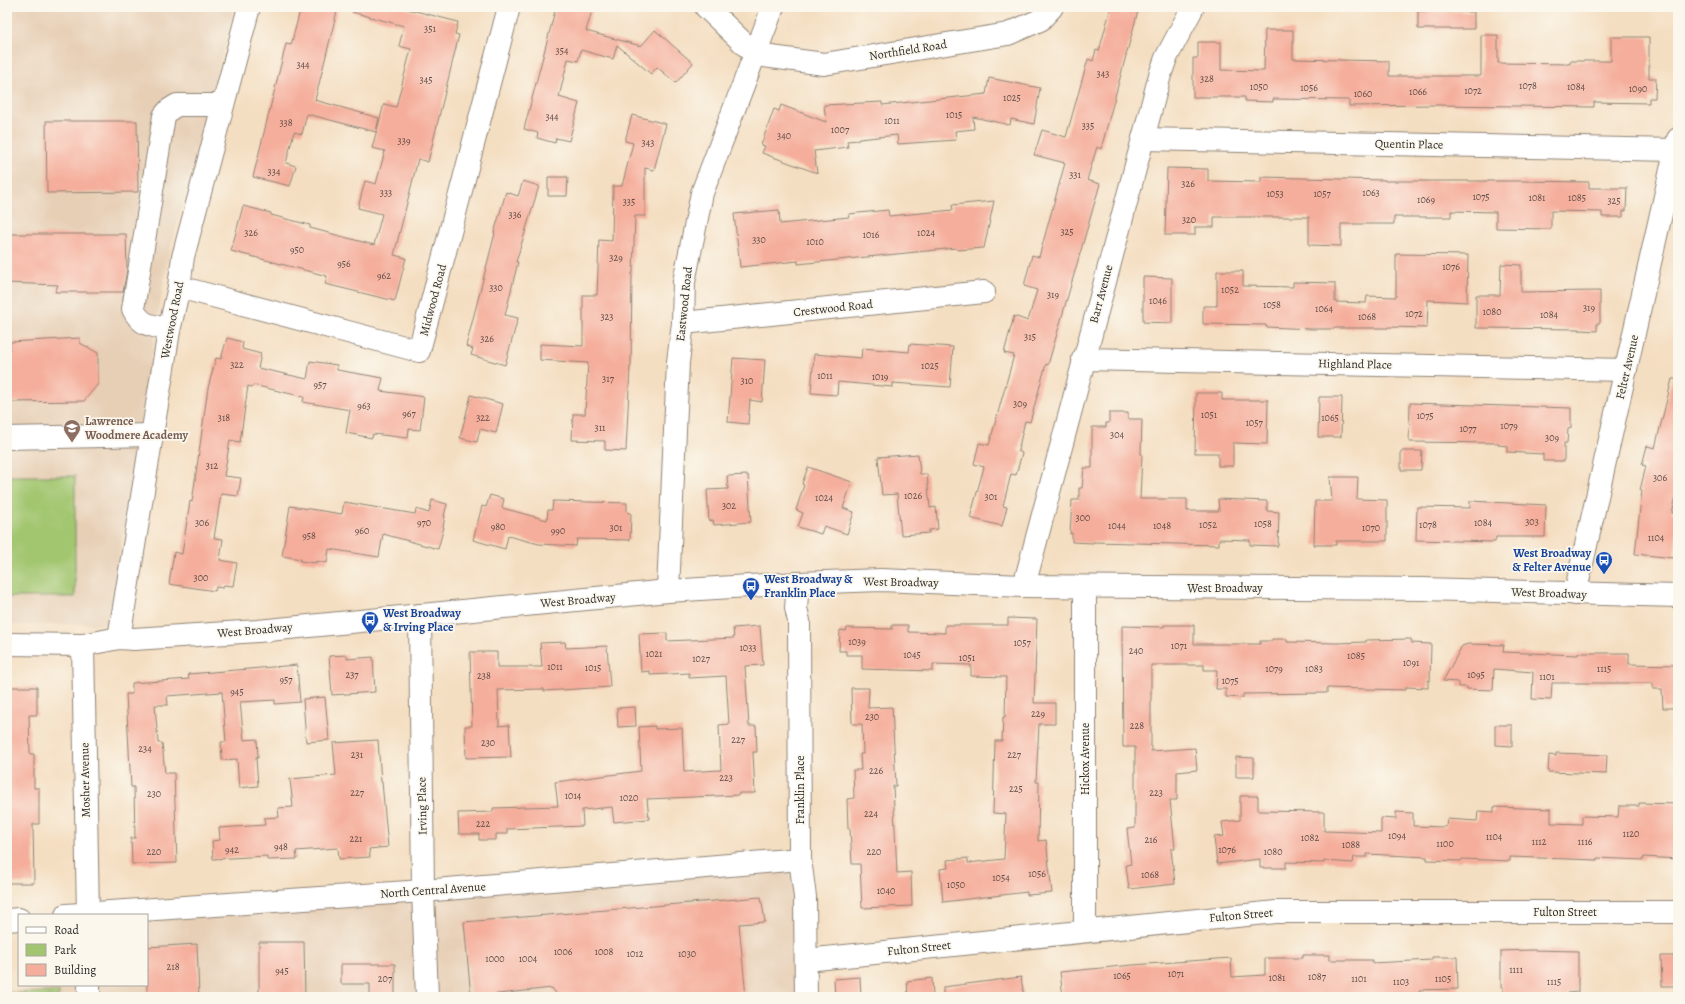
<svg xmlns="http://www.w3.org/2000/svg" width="1685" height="1004" viewBox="0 0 1685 1004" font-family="Alegreya,serif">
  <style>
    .built { fill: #e7cfb6 }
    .green { fill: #a2c670; stroke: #66784e }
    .building { fill: #f5ae9b }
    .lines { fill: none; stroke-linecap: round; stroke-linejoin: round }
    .minor-casing { stroke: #908476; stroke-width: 24 }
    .major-casing { stroke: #908476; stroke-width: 24 }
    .minor { stroke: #fff; stroke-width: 22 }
    .major { stroke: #fff; stroke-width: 22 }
    .labels { text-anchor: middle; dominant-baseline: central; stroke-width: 3.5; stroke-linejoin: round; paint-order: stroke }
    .number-label { font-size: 10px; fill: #5e4c47 }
    .street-label { font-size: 12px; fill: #2b2b2b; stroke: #fbf7ec }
    .education-label { font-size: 12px; font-weight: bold; fill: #785e54; stroke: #fbf7ec; text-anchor: start }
    .transit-label { font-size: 12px; font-weight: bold; fill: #164399; stroke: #fbf7ec; text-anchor: start }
  </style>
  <rect width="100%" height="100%" fill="#fbf7ec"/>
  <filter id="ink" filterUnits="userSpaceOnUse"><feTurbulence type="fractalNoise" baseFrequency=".025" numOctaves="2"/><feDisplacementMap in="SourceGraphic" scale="8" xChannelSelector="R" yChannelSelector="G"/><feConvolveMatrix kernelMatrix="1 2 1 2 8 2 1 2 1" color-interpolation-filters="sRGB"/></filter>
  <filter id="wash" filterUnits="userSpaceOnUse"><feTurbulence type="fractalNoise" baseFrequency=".012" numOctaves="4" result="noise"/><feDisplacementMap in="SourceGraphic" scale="16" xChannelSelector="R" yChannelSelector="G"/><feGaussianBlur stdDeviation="0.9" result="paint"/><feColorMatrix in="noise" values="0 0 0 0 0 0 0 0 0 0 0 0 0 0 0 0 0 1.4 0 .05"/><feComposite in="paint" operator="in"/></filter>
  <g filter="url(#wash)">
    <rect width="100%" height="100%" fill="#f4dec1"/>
    <g class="built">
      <polygon points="7,7 235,7 167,262 108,624 7,625"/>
      <polygon points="800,859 804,997 7,997 7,990 85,988 85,985 147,985 147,915"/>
    </g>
    <g class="green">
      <rect x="7" y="476" width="68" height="121"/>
      <polygon points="59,992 59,997 7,997 7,993"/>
    </g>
    <g id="blocks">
      <g class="building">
        <polygon points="301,7 338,7 315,100 379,118 376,132 307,114 302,134 294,132 286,163 296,166 290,186 253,177 286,44 291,45"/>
        <polygon points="353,7 400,7 458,22 455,34 459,35 428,162 418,159 394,255 406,258 395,301 325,284 327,276 231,251 243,206 271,213 271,215 310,225 310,228 374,245 382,214 358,208 365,181 376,184 385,151 372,148 384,104 396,107 411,49 399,46 404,26 352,12"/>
        <polygon points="556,7 577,7 592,11 586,31 641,46 655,30 693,63 676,83 657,67 651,74 617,45 613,59 581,50 578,61 568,59 559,97 579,103 569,141 556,138 555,143 537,138 538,133 524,129"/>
        <polygon points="1111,7 1139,7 1101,149 1097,147 1087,180 1100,184 1048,365 1046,364 1030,422 1025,421 1018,451 1022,453 1016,475 1011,474 1003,506 1007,507 1002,526 970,518 984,467 974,464 979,443 989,445 1014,355 1004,353 1014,316 1028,321 1037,290 1024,286 1032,255 1039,257 1065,163 1034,155 1042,130 1066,137 1088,59 1093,61 1096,50 1099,51"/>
        <polygon points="1418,11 1474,12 1474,29 1418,29"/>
        <polygon points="1265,30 1293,30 1293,59 1389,61 1389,76 1481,76 1481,35 1498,35 1498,63 1570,64 1570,61 1611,61 1611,37 1649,37 1649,78 1656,78 1655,98 1649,98 1649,103 1594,102 1594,107 1436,105 1349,106 1349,100 1273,99 1273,102 1245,101 1245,97 1193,97 1193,58 1198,58 1198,42 1221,42 1221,70 1264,71"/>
        <polygon points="989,78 1040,88 1034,124 1011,119 1010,125 973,117 974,129 955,131 956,140 898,144 897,135 859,139 859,140 847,141 848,147 814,151 817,173 762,153 765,146 761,145 774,109 779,111 781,105 826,122 824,105 882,102 882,105 986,94"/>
        <polygon points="632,115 666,124 654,170 645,168 645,216 635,216 633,273 632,273 631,367 630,367 626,451 605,450 605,441 572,440 573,414 585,414 588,363 540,360 540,344 583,346 583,295 597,295 599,240 612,241 613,186 622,186 633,143 625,141"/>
        <polygon points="46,121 137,121 138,192 47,193"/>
        <polygon points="1167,168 1208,169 1208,181 1261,182 1261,177 1385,180 1385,181 1522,181 1589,182 1589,188 1627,188 1626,211 1623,211 1623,217 1602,217 1602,212 1551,211 1551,229 1496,228 1496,212 1451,211 1451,217 1394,217 1394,224 1341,224 1341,246 1309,245 1309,217 1214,217 1214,227 1195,227 1195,235 1165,235"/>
        <polygon points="548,177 568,177 567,196 548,196"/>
        <polygon points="523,181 539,186 516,262 518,262 505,315 518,318 505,365 471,355 473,349 466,346 495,233 494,233 506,192 518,196"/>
        <polygon points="994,201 984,248 957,250 956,248 798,264 798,261 740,267 734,214 779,210 780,224 849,217 849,214 888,210 889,216 953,210 952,205"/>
        <polygon points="7,234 126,234 127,270 123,292 55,292 58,285 7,283"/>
        <polygon points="1396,254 1468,255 1467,302 1428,300 1427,328 1388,327 1388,328 1334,328 1334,329 1312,329 1266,327 1266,325 1203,324 1203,306 1217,306 1217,271 1243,271 1243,286 1293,287 1293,282 1335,283 1335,302 1366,303 1367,296 1396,297"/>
        <polygon points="1501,264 1521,265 1521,292 1600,291 1600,323 1597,323 1597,331 1579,330 1579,329 1476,328 1476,295 1500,295"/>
        <polygon points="1143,277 1172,278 1172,323 1143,322"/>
        <polygon points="80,338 80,343 98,353 98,384 84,401 10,402 10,395 7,395 7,350 10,350 10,342"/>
        <polygon points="227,338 243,342 242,349 261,354 258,368 307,379 310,361 337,365 337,370 383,378 380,391 424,397 420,430 409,429 408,438 373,434 372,438 346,433 350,410 303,402 304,397 253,385 252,387 248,386 240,442 230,440 224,476 241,478 238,496 221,494 214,538 223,539 220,560 237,563 233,586 224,585 223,588 216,587 215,591 169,584 174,552 182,554 190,501 192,502 208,388 216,358 221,359"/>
        <polygon points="910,344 953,347 950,387 893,383 893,387 838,382 837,395 811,393 814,354 861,358 862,348 909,352"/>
        <polygon points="733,358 765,360 762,402 750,400 748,424 728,422"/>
        <polygon points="1672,379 1678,379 1678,489 1672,513 1678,514 1678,521 1674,558 1635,554 1642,490 1640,490 1646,466 1642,465 1647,446 1655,448"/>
        <polygon points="1196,393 1222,393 1222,400 1268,400 1267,444 1233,443 1233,466 1218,466 1218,453 1195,453"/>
        <polygon points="471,395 503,404 496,433 480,429 477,442 460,438"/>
        <polygon points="1319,397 1342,397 1341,437 1318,437"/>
        <polygon points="1410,403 1571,408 1571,428 1568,429 1567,443 1564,443 1564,461 1543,461 1543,454 1507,452 1507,446 1498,445 1498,443 1409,442"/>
        <polygon points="1109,413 1128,413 1128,419 1142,419 1141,454 1142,454 1140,499 1187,499 1187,511 1219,511 1218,499 1267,501 1267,511 1279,512 1278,546 1250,545 1250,540 1219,539 1219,545 1093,542 1093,543 1072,542 1072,533 1070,534 1072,500 1079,500 1079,488 1082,488 1084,468 1092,468 1092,427 1106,427 1106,423 1109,423"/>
        <polygon points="1401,451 1422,451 1421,470 1401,470"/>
        <polygon points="918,454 920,474 927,474 930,508 936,507 938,529 929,530 929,533 901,535 897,494 882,495 878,457"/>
        <polygon points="808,467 852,482 843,508 854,512 847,534 824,526 821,534 798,527 803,513 796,510 804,485 802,484"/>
        <polygon points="748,475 751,522 714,525 713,520 709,521 707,490 728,489 727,476"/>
        <polygon points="1330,477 1358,477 1357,499 1387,500 1387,541 1336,541 1336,545 1314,545 1315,501 1332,501"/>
        <polygon points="490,495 504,499 502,508 547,520 548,510 552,510 553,501 627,503 627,512 631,514 630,540 577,539 576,546 539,544 508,536 505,549 473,540 482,506 486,507"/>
        <polygon points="432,500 447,504 444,516 445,516 443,527 444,527 438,549 383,534 379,557 329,549 327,563 316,561 316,563 300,561 301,559 282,556 290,506 342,514 344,502 415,514 416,509 429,513"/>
        <polygon points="1470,501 1546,505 1545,537 1496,537 1495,542 1416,540 1417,507 1470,508"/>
        <polygon points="1008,618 1037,619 1034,703 1055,703 1055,724 1039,724 1036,782 1039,782 1038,841 1046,840 1052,893 1027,895 1027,892 943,902 940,869 948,868 947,860 968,858 968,863 1004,859 1006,814 993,813 995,741 1002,741 1003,717 1005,717 1006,677 971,676 971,665 933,664 933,671 862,669 862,655 846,655 846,651 839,651 840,630 846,631 847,628 892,629 892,625 908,625 908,632 945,633 945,625 1008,625"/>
        <polygon points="1164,625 1194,625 1194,644 1260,644 1260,641 1272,641 1272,639 1287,639 1287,642 1336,643 1366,642 1366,640 1411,639 1412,643 1431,644 1430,681 1428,680 1428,688 1406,687 1406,690 1327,688 1327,693 1243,694 1243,698 1226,697 1226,689 1216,689 1217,670 1204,670 1204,665 1151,665 1151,751 1195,748 1197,770 1177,772 1177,800 1170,800 1175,849 1171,849 1175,884 1129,889 1126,865 1131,864 1127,829 1135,828 1135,747 1123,747 1122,626 1164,627"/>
        <polygon points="760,626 763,665 745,666 749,726 756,726 757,752 753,752 755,793 739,793 739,795 647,799 649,819 614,822 612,807 582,810 583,826 507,829 507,834 496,834 496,840 479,840 479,834 459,834 458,813 493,812 493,808 558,806 555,782 641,771 639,727 655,726 655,729 682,728 684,772 721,770 719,725 729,724 726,676 689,678 689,673 650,675 650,671 641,672 639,634 667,633 667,641 734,638 733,628"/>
        <polygon points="565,642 566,648 607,646 610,687 544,691 544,689 498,690 499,726 509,725 511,757 466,758 465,726 472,726 470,652 497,652 497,667 542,667 540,643"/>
        <polygon points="1468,644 1504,645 1503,652 1578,655 1578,653 1629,653 1629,664 1678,665 1678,708 1663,708 1662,689 1653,689 1653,683 1552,683 1551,700 1532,699 1533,672 1494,669 1493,690 1467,689 1467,687 1458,687 1458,682 1443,681 1462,646"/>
        <polygon points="347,655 347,659 373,657 375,692 332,695 329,656"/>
        <polygon points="297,665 300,702 275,704 275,700 240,702 244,740 257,739 258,758 256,758 258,786 239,788 237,759 222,760 221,742 226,742 222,692 167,696 168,705 155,705 158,743 162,743 165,773 174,773 177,863 132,864 131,838 135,838 134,787 131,787 126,694 132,694 132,683 189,679 188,674"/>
        <polygon points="7,687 37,687 37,715 29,715 30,754 34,754 34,788 39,788 39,824 33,824 34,883 7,883"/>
        <polygon points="851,688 869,688 868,708 892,707 896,786 893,786 897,873 911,872 912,906 862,908 860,864 852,864 850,828 848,829 847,799 854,798 853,770 861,770 860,754 863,754 862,724 852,724"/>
        <polygon points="325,697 329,740 306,742 303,699"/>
        <polygon points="635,707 636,726 618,727 617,708"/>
        <polygon points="1495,725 1512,725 1512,746 1495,745"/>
        <polygon points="378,740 381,782 382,782 388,847 369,849 370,857 339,859 338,848 296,851 297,859 267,860 267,856 213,859 212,841 220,840 219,828 265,825 264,818 279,817 278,808 293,807 290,779 336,775 333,743"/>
        <polygon points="1556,753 1607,755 1606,774 1548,772 1549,755 1556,756"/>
        <polygon points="1236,757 1254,758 1254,777 1236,777"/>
        <polygon points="1240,796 1258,796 1258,811 1324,812 1324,831 1381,833 1381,818 1396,819 1396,812 1413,813 1413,826 1446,827 1447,819 1477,821 1478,811 1494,812 1494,807 1551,809 1551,823 1582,824 1582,816 1618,817 1619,806 1639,806 1639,803 1678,804 1678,859 1644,857 1643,860 1597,858 1597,860 1510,857 1510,861 1462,859 1461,861 1427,860 1427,857 1367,854 1367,857 1354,857 1353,863 1324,861 1324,863 1286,862 1286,868 1260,868 1260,859 1217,864 1214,837 1224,836 1222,822 1240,820"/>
        <polygon points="761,897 765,922 739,924 746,997 632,997 632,993 558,996 552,988 471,997 464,922"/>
        <polygon points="259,942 304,942 305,997 259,997"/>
        <polygon points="197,944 199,997 147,997 147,947"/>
        <polygon points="1531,950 1578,951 1578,992 1567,993 1567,997 1503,997 1503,987 1501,987 1501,951"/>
        <polygon points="1303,955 1330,955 1330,960 1372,960 1372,963 1432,960 1432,957 1457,957 1458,989 1419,990 1419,997 1063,997 1060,972 1133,965 1231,958 1232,977 1265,975 1265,958 1303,958"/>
        <polygon points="1661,956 1678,956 1678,986 1662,986"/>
        <polygon points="341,964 395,964 395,997 370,997 370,984 341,984"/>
        <polygon points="860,977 861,997 835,997 834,979"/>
        <polygon points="1021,977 1024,997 943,997 943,987"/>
        <polygon points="932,978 933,997 908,997 907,981"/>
      </g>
    </g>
  </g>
  <g filter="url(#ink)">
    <use href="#blocks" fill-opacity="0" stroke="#908476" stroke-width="1"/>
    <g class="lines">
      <defs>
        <g id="minor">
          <polyline points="706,7 756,55 824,64 1008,34 1040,20 1052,7"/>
          <polyline points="1143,139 1675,150"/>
          <polyline points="179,287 419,351 509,7"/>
          <polyline points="683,323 984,292"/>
          <path d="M169,329C151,325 142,327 133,309L164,116L169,110L177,105H222"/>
          <polyline points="1083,359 1626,370"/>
          <polyline points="7,438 152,435"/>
          <polyline points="798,583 796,608 799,621 800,859 805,897 806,997"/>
          <polyline points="1024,586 1160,75 1166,58 1193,7"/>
          <polyline points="1085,587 1085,930"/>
          <polyline points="668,591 678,362 683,323 684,282 702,193 773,7"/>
          <polyline points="1575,594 1678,139"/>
          <polyline points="420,615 423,891 427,997"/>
          <polyline points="119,638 169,331 179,287 183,257 249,7"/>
          <polyline points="83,645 88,915"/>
          <polyline points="66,915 423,891 800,859"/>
          <polyline points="7,920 19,919"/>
          <polyline points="806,960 1276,912 1678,912"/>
          <polyline points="89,985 89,997"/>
        </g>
        <polyline id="major" points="7,644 83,645 119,638 134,639 258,631 668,591 798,583 881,580 1024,586 1423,589 1678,596"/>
      </defs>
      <use href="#minor" class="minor-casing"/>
      <use href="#major" class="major-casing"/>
      <use href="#minor" class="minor"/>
      <use href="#major" class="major"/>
    </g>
  </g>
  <defs>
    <symbol id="school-pin" viewBox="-11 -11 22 30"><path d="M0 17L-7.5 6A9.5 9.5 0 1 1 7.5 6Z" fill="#8d6e63" stroke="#fbf7ec"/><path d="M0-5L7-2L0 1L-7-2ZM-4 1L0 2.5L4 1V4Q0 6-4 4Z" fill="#fff"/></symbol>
    <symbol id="bus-pin" viewBox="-11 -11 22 30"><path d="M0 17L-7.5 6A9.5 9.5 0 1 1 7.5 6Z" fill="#1a4fb4" stroke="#fbf7ec"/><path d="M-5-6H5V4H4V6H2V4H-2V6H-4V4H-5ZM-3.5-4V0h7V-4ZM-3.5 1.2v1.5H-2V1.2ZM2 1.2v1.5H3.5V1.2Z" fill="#fff"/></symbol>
  </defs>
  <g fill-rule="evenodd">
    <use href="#school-pin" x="62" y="418" width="20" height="27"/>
    <use href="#bus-pin" x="1594" y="550" width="20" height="27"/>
    <use href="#bus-pin" x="741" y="576" width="20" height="27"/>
    <use href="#bus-pin" x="360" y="610" width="20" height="27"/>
  </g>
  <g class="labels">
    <g class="number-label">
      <text x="430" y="28">351</text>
      <text x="562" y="50">354</text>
      <text x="303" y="64">344</text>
      <text x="1103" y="73">343</text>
      <text x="1207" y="78">328</text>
      <text x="426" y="79">345</text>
      <text x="1528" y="85">1078</text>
      <text x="1259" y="86">1050</text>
      <text x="1576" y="86">1084</text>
      <text x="1309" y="87">1056</text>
      <text x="1638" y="88">1090</text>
      <text x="1473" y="90">1072</text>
      <text x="1418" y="91">1066</text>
      <text x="1363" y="93">1060</text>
      <text x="1012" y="97">1025</text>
      <text x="954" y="114">1015</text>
      <text x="552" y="116">344</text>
      <text x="892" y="120">1011</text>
      <text x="286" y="122">338</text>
      <text x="1088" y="125">335</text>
      <text x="840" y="129">1007</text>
      <text x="784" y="135">340</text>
      <text x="404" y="140">339</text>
      <text x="648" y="142">343</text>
      <text x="274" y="171">334</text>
      <text x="1075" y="174">331</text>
      <text x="1188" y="183">326</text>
      <text x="386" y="192">333</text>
      <text x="1371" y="192">1063</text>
      <text x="1275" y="193">1053</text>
      <text x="1322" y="193">1057</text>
      <text x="1481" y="196">1075</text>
      <text x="1537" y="197">1081</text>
      <text x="1577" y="197">1085</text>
      <text x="1426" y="199">1069</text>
      <text x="1614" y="200">325</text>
      <text x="629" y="201">335</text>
      <text x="515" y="214">336</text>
      <text x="1189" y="219">320</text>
      <text x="1067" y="231">325</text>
      <text x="251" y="232">326</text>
      <text x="926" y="232">1024</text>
      <text x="871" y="234">1016</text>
      <text x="759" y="239">330</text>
      <text x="815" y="241">1010</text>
      <text x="297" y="249">950</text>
      <text x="616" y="257">329</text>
      <text x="344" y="263">956</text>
      <text x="1451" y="266">1076</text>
      <text x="384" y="275">962</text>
      <text x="496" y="287">330</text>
      <text x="1230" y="289">1052</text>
      <text x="1053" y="294">319</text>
      <text x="1158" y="300">1046</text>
      <text x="1272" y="304">1058</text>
      <text x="1589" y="307">319</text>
      <text x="1324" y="308">1064</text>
      <text x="1492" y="311">1080</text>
      <text x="1414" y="313">1072</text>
      <text x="1549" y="314">1084</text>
      <text x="607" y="316">323</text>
      <text x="1367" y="316">1068</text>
      <text x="1030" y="336">315</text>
      <text x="487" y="338">326</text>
      <text x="237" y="364">322</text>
      <text x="930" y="365">1025</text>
      <text x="825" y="375">1011</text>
      <text x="880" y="376">1019</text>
      <text x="608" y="378">317</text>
      <text x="747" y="380">310</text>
      <text x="320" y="384">957</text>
      <text x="1020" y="403">309</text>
      <text x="364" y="405">963</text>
      <text x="409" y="413">967</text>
      <text x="1209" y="414">1051</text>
      <text x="1425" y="415">1075</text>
      <text x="224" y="417">318</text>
      <text x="483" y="417">322</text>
      <text x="1330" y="417">1065</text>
      <text x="1254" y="422">1057</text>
      <text x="1509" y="425">1079</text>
      <text x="600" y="427">311</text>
      <text x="1468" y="428">1077</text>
      <text x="1117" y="434">304</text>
      <text x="1552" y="437">309</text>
      <text x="212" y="465">312</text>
      <text x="1660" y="477">306</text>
      <text x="913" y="495">1026</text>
      <text x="991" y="496">301</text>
      <text x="824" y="497">1024</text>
      <text x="729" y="505">302</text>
      <text x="1083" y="517">300</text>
      <text x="1532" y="521">303</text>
      <text x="202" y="522">306</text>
      <text x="424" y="522">970</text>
      <text x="1483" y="522">1084</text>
      <text x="1263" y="523">1058</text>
      <text x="1208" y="524">1052</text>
      <text x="1428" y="524">1078</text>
      <text x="1117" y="525">1044</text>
      <text x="1162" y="525">1048</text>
      <text x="498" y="526">980</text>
      <text x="616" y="527">301</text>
      <text x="1371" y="527">1070</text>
      <text x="362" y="530">960</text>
      <text x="558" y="530">990</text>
      <text x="309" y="535">958</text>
      <text x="1656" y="537">1104</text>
      <text x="201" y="577">300</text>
      <text x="857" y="641">1039</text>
      <text x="1022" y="642">1057</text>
      <text x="1179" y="645">1071</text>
      <text x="748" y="647">1033</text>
      <text x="1136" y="650">240</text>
      <text x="654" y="653">1021</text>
      <text x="912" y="654">1045</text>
      <text x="1356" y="655">1085</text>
      <text x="967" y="657">1051</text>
      <text x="701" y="658">1027</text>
      <text x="1411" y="662">1091</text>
      <text x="555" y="666">1011</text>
      <text x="593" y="667">1015</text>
      <text x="1274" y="668">1079</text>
      <text x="1314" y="668">1083</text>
      <text x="1604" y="668">1115</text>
      <text x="352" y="674">237</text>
      <text x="1476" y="674">1095</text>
      <text x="484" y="675">238</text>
      <text x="1547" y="676">1101</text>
      <text x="286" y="679">957</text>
      <text x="1230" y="680">1075</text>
      <text x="237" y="691">945</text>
      <text x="1038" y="713">229</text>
      <text x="872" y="716">230</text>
      <text x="1137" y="725">228</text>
      <text x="738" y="739">227</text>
      <text x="488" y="742">230</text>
      <text x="145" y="748">234</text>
      <text x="357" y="754">231</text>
      <text x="1014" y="754">227</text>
      <text x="876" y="770">226</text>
      <text x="726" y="777">223</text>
      <text x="1016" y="788">225</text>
      <text x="357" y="792">227</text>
      <text x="1156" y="792">223</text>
      <text x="154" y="793">230</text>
      <text x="573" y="795">1014</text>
      <text x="629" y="797">1020</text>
      <text x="871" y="813">224</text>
      <text x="483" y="823">222</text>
      <text x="1631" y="833">1120</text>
      <text x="1397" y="835">1094</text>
      <text x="1494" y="836">1104</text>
      <text x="1310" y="837">1082</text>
      <text x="356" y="838">221</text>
      <text x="1151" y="839">216</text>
      <text x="1539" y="841">1112</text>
      <text x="1585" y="841">1116</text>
      <text x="1445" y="843">1100</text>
      <text x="1351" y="844">1088</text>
      <text x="281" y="846">948</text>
      <text x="232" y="849">942</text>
      <text x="1227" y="849">1076</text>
      <text x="154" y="851">220</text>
      <text x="874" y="851">220</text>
      <text x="1273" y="851">1080</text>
      <text x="1037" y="873">1056</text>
      <text x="1150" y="874">1068</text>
      <text x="1001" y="877">1054</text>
      <text x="956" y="884">1050</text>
      <text x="886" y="890">1040</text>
      <text x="563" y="951">1006</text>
      <text x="604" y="951">1008</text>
      <text x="635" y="953">1012</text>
      <text x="687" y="953">1030</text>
      <text x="495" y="958">1000</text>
      <text x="528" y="958">1004</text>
      <text x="173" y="966">218</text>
      <text x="1516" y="969">1111</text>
      <text x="282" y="970">945</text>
      <text x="1176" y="973">1071</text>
      <text x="1122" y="975">1065</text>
      <text x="1317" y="976">1087</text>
      <text x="1277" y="977">1081</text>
      <text x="385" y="978">207</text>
      <text x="1359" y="978">1101</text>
      <text x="1443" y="978">1105</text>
      <text x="1401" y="981">1103</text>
      <text x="1554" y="981">1115</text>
    </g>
    <g class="street-label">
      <text transform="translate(908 50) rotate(-9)">Northfield Road</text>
      <text transform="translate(1409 144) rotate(1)">Quentin Place</text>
      <text transform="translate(1101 294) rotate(-75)">Barr Avenue</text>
      <text transform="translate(433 300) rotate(-75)">Midwood Road</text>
      <text transform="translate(684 304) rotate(-84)">Eastwood Road</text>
      <text transform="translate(833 308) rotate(-6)">Crestwood Road</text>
      <text transform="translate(172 320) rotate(-79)">Westwood Road</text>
      <text transform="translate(1355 364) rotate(1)">Highland Place</text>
      <text transform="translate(1627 367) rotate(-77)">Felter Avenue</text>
      <text transform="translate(901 582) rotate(1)">West Broadway</text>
      <text x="1225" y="588">West Broadway</text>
      <text transform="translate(1549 593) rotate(2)">West Broadway</text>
      <text transform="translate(578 600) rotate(-5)">West Broadway</text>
      <text transform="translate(255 630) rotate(-5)">West Broadway</text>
      <text transform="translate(1085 759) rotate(-90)">Hickox Avenue</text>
      <text transform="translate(85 780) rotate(-91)">Mosher Avenue</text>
      <text transform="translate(800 790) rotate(-90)">Franklin Place</text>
      <text transform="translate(422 806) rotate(-91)">Irving Place</text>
      <text transform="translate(433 890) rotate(-4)">North Central Avenue</text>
      <text x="1565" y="912">Fulton Street</text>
      <text transform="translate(1241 915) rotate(-5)">Fulton Street</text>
      <text transform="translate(919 948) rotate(-6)">Fulton Street</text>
    </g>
    <g class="education-label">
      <text x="85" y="421">Lawrence<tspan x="85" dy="14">Woodmere Academy</tspan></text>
    </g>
    <g class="transit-label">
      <text x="1591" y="553" text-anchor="end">West Broadway<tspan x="1591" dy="14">&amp; Felter Avenue</tspan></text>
      <text x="764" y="579">West Broadway &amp;<tspan x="764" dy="14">Franklin Place</tspan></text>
      <text x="383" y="613">West Broadway<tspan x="383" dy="14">&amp; Irving Place</tspan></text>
    </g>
  </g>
  <rect width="1685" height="1004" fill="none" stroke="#fbf7ec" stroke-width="24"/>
  <rect x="18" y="914" width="130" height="72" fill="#fbf7ec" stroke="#a8a59f"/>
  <rect x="26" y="927" width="20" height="6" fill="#ffffff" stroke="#a8a59f"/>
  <text x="54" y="934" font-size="12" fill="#2b2b2b">Road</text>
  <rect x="26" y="944" width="20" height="12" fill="#a2c670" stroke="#a8a59f"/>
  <text x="54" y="954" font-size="12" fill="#2b2b2b">Park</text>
  <rect x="26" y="964" width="20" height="12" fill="#f5ae9b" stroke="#a8a59f"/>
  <text x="54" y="974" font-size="12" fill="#2b2b2b">Building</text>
</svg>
